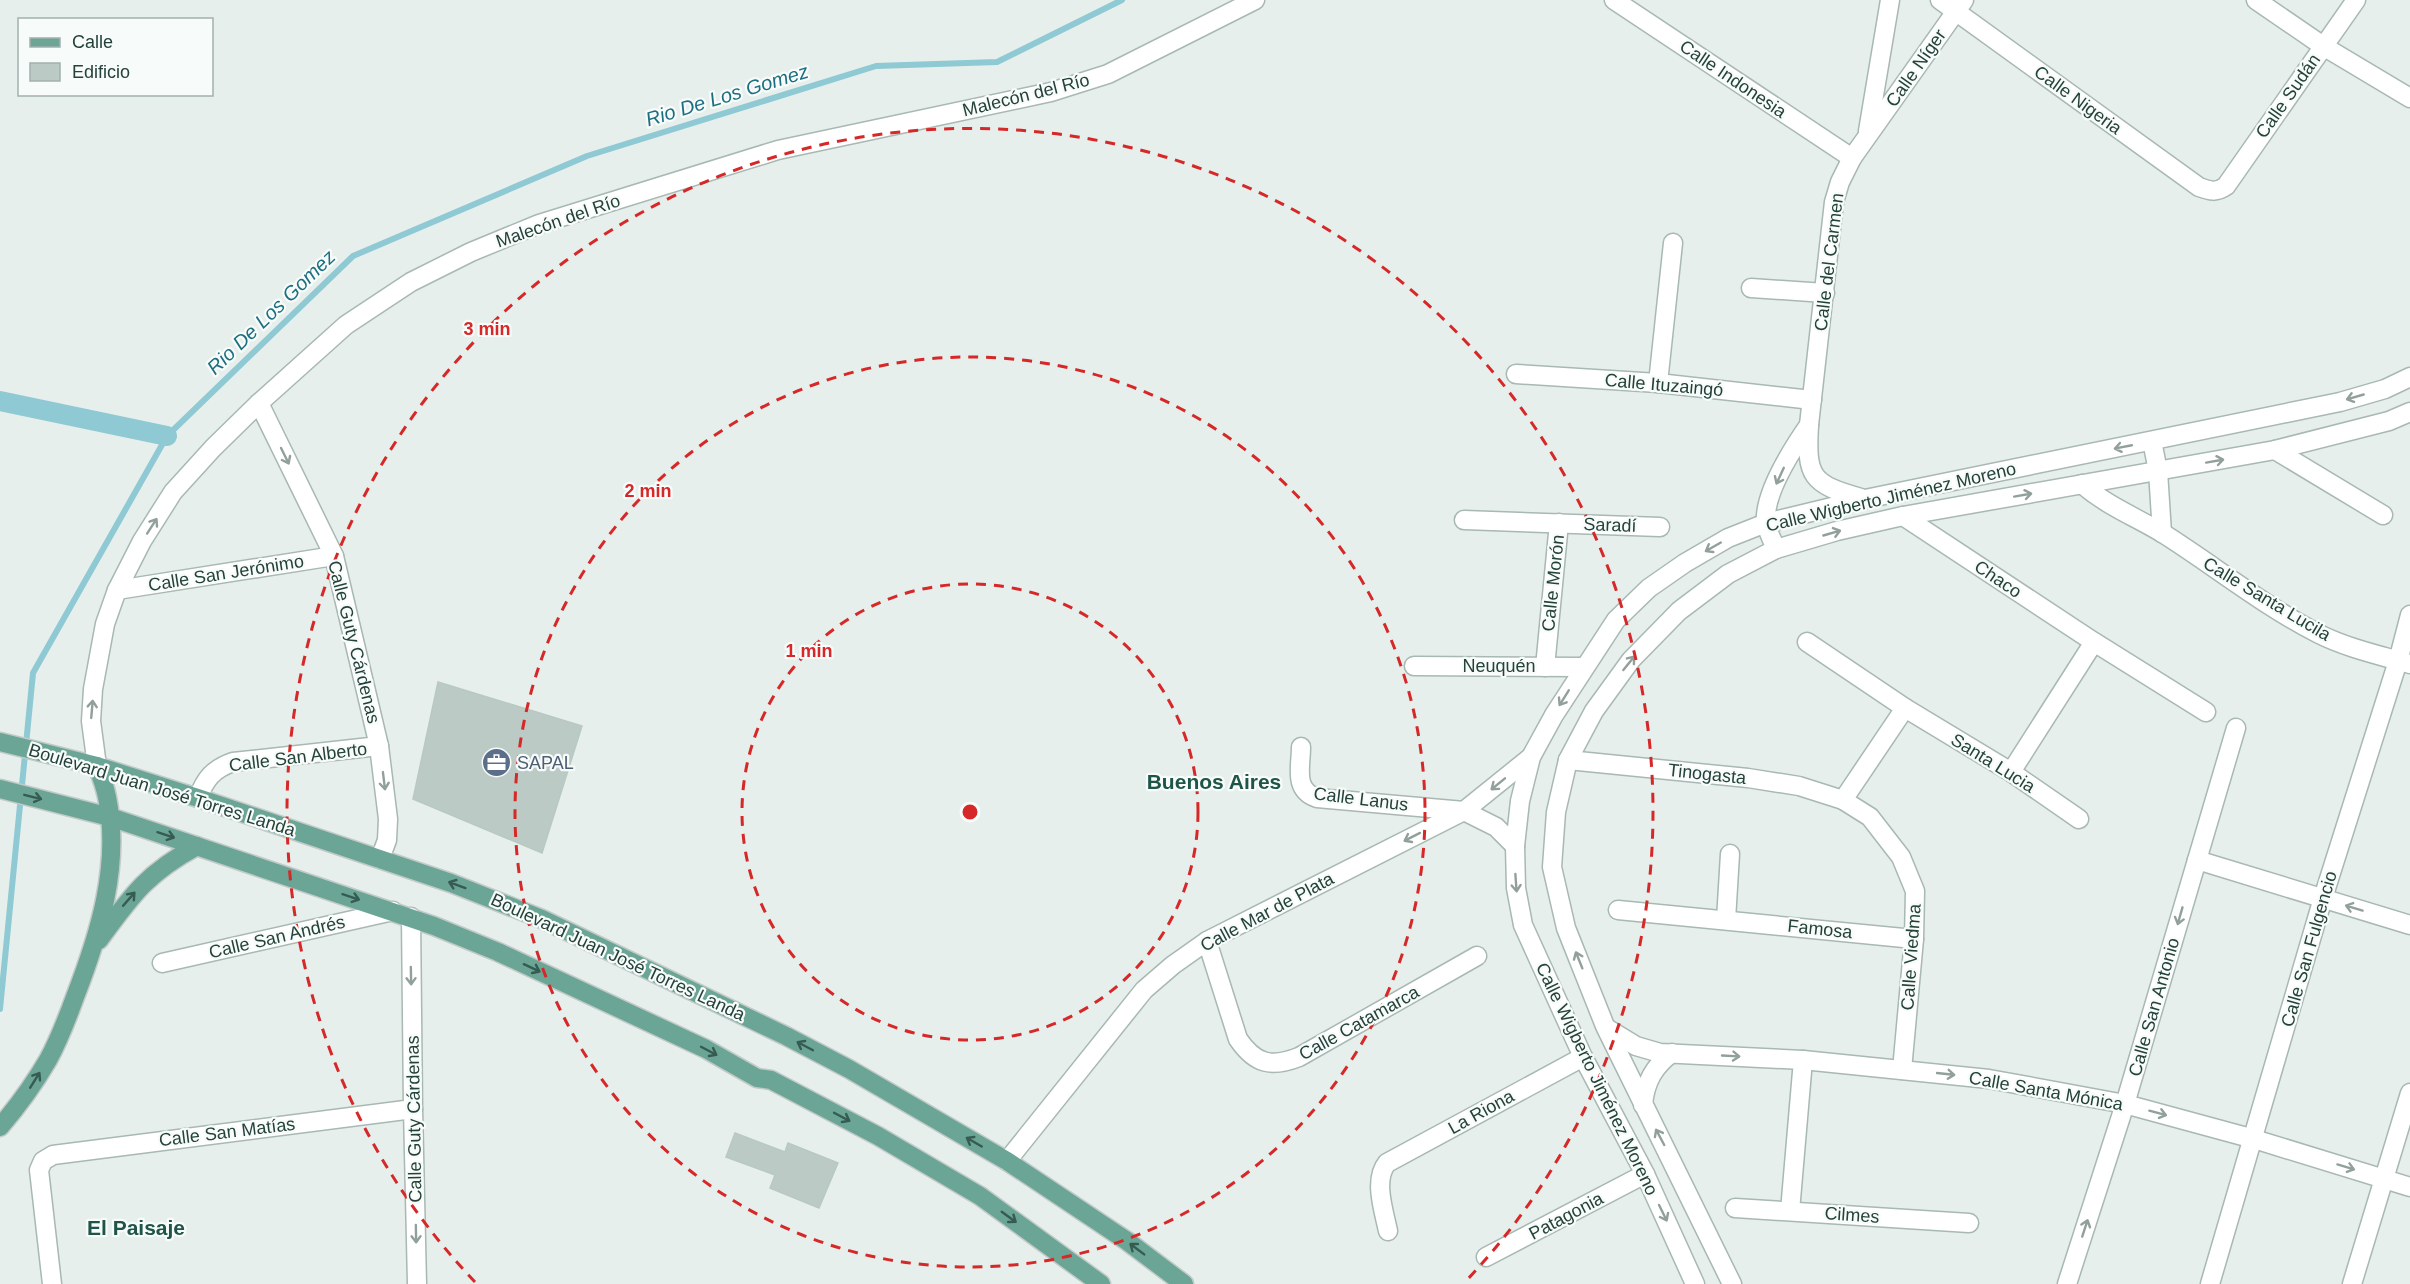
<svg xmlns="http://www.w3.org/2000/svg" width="2410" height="1284" viewBox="0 0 2410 1284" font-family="Arial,sans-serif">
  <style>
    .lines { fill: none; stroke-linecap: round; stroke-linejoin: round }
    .stream { stroke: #8ec9d4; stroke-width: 6 }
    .canal { stroke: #8ec9d4; stroke-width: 20 }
    .building { fill: #bbcac4; stroke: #b8c9c2; stroke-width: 1.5 }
    .minor-casing { stroke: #a8b8b2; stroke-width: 21 }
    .major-casing { stroke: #c2cac8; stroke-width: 21 }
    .minor { stroke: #fff; stroke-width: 18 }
    .major { stroke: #6aa596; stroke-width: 18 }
    .oneway { stroke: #92a09c }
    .oneway2 { stroke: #365b51 }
    .ring { fill: none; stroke: #d62828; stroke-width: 3; stroke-dasharray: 10 8 }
    .labels { text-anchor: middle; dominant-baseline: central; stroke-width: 4.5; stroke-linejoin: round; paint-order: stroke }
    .street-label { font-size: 18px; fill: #24423a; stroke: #f7fbf9 }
    .service-label { font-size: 18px; fill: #4e5e75; stroke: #f7fbf9; text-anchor: start }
    .water-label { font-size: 20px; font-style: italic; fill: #1c6f80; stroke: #f7fbf9 }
    .quarter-label { font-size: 21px; font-weight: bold; fill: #1f5548; stroke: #f7fbf9 }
    .centre { fill: #d62828; stroke: #f7fbf9; stroke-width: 3 }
    .ring-label { font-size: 18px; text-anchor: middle; font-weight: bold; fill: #d62828; stroke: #f7fbf9; stroke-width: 4.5; stroke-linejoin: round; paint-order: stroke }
  </style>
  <rect width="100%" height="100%" fill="#e6efeb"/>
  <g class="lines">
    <polyline class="stream" points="0,1009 33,673 167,436 353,256 587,156 876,66 997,62 1122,0"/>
    <polyline class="canal" points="0,401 167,436"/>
  </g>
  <g class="building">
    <polygon points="438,682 582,726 542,853 413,799"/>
    <polygon points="735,1133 785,1152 788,1143 838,1163 819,1208 770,1188 775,1175 726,1157"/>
  </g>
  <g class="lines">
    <defs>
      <g id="minor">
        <polyline points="1614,0 1852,158"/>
        <path d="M1940,0L2199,187C2210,191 2216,193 2226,186L2356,0"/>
        <polyline points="2256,0 2323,46 2410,98"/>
        <polyline points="1868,131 1890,0"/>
        <polyline points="1751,288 1825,293"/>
        <polyline points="1516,374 1658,383 1812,400"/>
        <polyline points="1658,383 1673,243"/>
        <polyline points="259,403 334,556 379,746 388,819 387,840 380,859"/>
        <polyline points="2152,441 2158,471 2162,533"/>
        <polyline points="2275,450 2383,515"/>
        <path d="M2082,484C2107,506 2136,517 2164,534C2216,567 2264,606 2319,634C2347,648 2379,655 2410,664"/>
        <path d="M1861,498C1811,484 1806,477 1809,425L1834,202L1840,182L1852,158L1964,0"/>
        <polyline points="1903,516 2094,642 2206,712"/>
        <polyline points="1464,520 1660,527"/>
        <path d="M1776,549C1773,541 1767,531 1766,523C1763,494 1793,448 1809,425"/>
        <polyline points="117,590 334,556"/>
        <polyline points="1807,642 1905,708 2011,772 2079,819"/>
        <polyline points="1414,666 1584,667"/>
        <polyline points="1545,667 1559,523"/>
        <path d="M1301,747C1301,767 1293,790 1317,798L1464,811L1496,827L1515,846"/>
        <polyline points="1568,760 1748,778 1799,786 1843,800 1870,817 1901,857 1915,891 1914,939 1902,1070"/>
        <polyline points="97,766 91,721 93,689 105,624 117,590 142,541 173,492 213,448 259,403 346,325 411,282 471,252 539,224 778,150 1051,92 1108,74 1255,0"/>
        <polyline points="2011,772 2094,642"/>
        <path d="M198,798C205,779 213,769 233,762L379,746"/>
        <polyline points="1843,800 1905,708"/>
        <polyline points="2197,860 2410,925"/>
        <polyline points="1618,910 1914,939"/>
        <polyline points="411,917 413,1109 417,1284"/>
        <polyline points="1726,920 1730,854"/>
        <path d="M1207,941L1238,1039C1255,1064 1271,1068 1299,1057L1477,956"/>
        <polyline points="162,963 393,911"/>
        <polyline points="1608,1029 1636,1046 1660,1053 1803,1060 1989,1079 2125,1104 2254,1139 2410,1187"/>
        <path d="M1643,1105C1645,1082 1654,1066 1672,1053"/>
        <polyline points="1007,1161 1144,990 1173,965 1207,941 1464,811 1531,757"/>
        <polyline points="1735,1208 1969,1223"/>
        <polyline points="1790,1211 1803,1060"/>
        <path d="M1388,1231C1384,1211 1373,1180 1387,1163L1583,1057"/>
        <polyline points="1486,1257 1645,1174"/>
        <polyline points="52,1284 39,1170 43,1161 53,1155 413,1109"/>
        <polyline points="1695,1284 1645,1174 1583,1057 1523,925 1516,888 1515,846 1520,801 1531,757 1554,715 1616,620 1649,588 1685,563 1728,538 1766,523 1865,499 2340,402 2385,389 2410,377"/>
        <polyline points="1732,1284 1605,1026 1566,928 1552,867 1556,812 1568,760 1594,711 1631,660 1679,611 1728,574 1776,549 1837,531 1903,516 2275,450 2389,421 2410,412"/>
        <polyline points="2067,1284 2125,1104 2236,728"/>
        <polyline points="2210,1284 2323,898 2398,661 2410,615"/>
        <polyline points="2352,1284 2410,1093"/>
      </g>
      <g id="major">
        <polyline points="0,742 97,766 198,798 451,883 542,919 786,1036 849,1069 1007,1161 1127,1241 1184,1284"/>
        <polyline points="0,789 110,817 434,926 498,952 706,1049 757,1078 771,1080 878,1136 980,1196 1101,1284"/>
        <path d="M99,940C132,895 147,873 197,846"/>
        <path d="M0,1127C18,1106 34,1084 48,1060C59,1040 67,1019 75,997C99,935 121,865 107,797C105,787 101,776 97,766"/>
      </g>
    </defs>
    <use href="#minor" class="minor-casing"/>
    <use href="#major" class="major-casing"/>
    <use href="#minor" class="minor"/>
    <use href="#major" class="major"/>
  </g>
  <defs><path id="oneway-shaft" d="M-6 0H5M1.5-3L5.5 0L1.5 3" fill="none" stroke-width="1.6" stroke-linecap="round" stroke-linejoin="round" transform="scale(1.5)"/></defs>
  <g class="oneway">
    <use href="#oneway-shaft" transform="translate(2355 397) rotate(164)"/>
    <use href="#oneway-shaft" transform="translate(2123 447) rotate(169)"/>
    <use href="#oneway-shaft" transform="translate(285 456) rotate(64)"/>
    <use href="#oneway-shaft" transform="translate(2215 461) rotate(-10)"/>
    <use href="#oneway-shaft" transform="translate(1780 476) rotate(115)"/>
    <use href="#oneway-shaft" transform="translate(2023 495) rotate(-10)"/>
    <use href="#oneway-shaft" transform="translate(152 526) rotate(-57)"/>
    <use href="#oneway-shaft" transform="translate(1832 533) rotate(-16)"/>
    <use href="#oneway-shaft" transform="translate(1713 547) rotate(150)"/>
    <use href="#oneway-shaft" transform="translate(1629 663) rotate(-51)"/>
    <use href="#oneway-shaft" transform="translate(1564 698) rotate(122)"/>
    <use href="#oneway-shaft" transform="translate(92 709) rotate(-85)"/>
    <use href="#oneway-shaft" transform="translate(384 781) rotate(83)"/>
    <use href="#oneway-shaft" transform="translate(1498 784) rotate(141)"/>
    <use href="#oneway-shaft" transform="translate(1412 837) rotate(153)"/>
    <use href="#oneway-shaft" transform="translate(1516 883) rotate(86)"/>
    <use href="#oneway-shaft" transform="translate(2354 908) rotate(-163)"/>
    <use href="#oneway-shaft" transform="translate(2180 916) rotate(106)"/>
    <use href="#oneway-shaft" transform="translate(1579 960) rotate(-112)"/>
    <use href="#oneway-shaft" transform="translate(411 976) rotate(89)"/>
    <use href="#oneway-shaft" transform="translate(1731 1056) rotate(3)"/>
    <use href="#oneway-shaft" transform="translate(1946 1074) rotate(6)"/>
    <use href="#oneway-shaft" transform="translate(2158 1113) rotate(15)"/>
    <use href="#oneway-shaft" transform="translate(1660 1137) rotate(-118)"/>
    <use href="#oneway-shaft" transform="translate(2346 1167) rotate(17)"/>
    <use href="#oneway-shaft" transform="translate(1663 1213) rotate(64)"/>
    <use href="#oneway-shaft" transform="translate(2085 1228) rotate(-72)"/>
    <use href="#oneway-shaft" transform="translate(416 1234) rotate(89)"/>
  </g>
  <g class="oneway2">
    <use href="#oneway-shaft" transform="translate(33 797) rotate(14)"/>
    <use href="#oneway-shaft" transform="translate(166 835) rotate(18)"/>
    <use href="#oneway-shaft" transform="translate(457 885) rotate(-160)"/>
    <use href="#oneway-shaft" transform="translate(351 897) rotate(18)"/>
    <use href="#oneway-shaft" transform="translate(129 899) rotate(-49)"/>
    <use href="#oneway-shaft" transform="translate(532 968) rotate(25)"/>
    <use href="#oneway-shaft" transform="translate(805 1046) rotate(-152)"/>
    <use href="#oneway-shaft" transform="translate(709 1051) rotate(28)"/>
    <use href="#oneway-shaft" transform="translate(35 1080) rotate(-58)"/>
    <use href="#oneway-shaft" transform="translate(842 1117) rotate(28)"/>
    <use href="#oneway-shaft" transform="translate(974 1142) rotate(-150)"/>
    <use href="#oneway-shaft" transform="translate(1009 1217) rotate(36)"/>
    <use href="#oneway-shaft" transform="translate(1137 1249) rotate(-143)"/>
  </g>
  <g class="ring">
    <circle cx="970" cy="812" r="228"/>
    <circle cx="970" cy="812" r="455"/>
    <path d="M475 1282A683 683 0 1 1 1465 1282"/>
  </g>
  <defs>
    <symbol id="office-disc" viewBox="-11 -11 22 22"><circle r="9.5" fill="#5c6f8a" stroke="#f7fbf9"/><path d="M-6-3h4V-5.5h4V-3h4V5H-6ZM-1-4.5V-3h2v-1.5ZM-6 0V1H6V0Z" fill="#fff"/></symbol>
  </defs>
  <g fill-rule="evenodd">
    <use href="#office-disc" x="480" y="746" width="33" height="33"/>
  </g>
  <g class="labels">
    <g class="street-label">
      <text transform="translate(1916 68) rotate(-55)">Calle Níger</text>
      <text transform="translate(1733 79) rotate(34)">Calle Indonesia</text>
      <text transform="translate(1026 95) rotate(-14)">Malecón del Río</text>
      <text transform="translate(2288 96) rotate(-55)">Calle Sudán</text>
      <text transform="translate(2078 100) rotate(36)">Calle Nigeria</text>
      <text transform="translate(558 221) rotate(-19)">Malecón del Río</text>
      <text transform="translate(1829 262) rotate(-83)">Calle del Carmen</text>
      <text transform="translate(1664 385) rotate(5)">Calle Ituzaingó</text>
      <text transform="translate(1891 497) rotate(-13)">Calle Wigberto Jiménez Moreno</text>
      <text transform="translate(1610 525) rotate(2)">Saradí</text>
      <text transform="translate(226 573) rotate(-9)">Calle San Jerónimo</text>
      <text transform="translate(1998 579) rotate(34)">Chaco</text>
      <text transform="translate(1553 583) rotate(-84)">Calle Morón</text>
      <text transform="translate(2267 599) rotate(31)">Calle Santa Lucila</text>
      <text transform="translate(354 642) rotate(76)">Calle Guty Cárdenas</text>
      <text x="1499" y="666">Neuquén</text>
      <text transform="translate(298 757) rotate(-7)">Calle San Alberto</text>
      <text transform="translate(1993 763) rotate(32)">Santa Lucia</text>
      <text transform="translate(1707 774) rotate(6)">Tinogasta</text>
      <text transform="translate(162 790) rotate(17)">Boulevard Juan José Torres Landa</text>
      <text transform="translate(1361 799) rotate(7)">Calle Lanus</text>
      <text transform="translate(1267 912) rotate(-28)">Calle Mar de Plata</text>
      <text transform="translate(1820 929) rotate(6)">Famosa</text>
      <text transform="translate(277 937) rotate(-13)">Calle San Andrés</text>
      <text transform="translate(2309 949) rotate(-74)">Calle San Fulgencio</text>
      <text transform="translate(618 957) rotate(25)">Boulevard Juan José Torres Landa</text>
      <text transform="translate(1911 957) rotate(-86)">Calle Viedma</text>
      <text transform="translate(2154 1007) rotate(-74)">Calle San Antonio</text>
      <text transform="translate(1359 1023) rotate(-29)">Calle Catamarca</text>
      <text transform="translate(1597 1079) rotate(64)">Calle Wigberto Jiménez Moreno</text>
      <text transform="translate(2046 1091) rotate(10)">Calle Santa Mónica</text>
      <text transform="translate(1481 1112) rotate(-29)">La Riona</text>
      <text transform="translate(414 1119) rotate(-91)">Calle Guty Cárdenas</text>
      <text transform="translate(227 1132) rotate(-7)">Calle San Matías</text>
      <text transform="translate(1852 1215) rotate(4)">Cilmes</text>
      <text transform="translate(1566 1216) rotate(-28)">Patagonia</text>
    </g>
    <g class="service-label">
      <text x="517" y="763">SAPAL</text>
    </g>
    <g class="water-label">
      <text transform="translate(727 95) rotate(-17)">Rio De Los Gomez</text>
      <text transform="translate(271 312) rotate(-44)">Rio De Los Gomez</text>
    </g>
    <g class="quarter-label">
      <text x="1214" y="781">Buenos Aires</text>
      <text x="136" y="1227">El Paisaje</text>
    </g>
  </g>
  <circle cx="970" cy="812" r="9" class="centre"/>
  <g class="ring-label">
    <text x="487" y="335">3 min</text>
    <text x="648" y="497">2 min</text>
    <text x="809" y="657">1 min</text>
  </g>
  <rect x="18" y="18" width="195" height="78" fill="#f7fbf9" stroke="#a3b1ad" stroke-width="1.5"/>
  <rect x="30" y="38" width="30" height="9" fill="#6aa596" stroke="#a3b1ad" stroke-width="1.5"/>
  <text x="72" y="48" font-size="18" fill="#24423a">Calle</text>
  <rect x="30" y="63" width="30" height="18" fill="#bbcac4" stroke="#a3b1ad" stroke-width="1.5"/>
  <text x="72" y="78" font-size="18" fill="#24423a">Edificio</text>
</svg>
